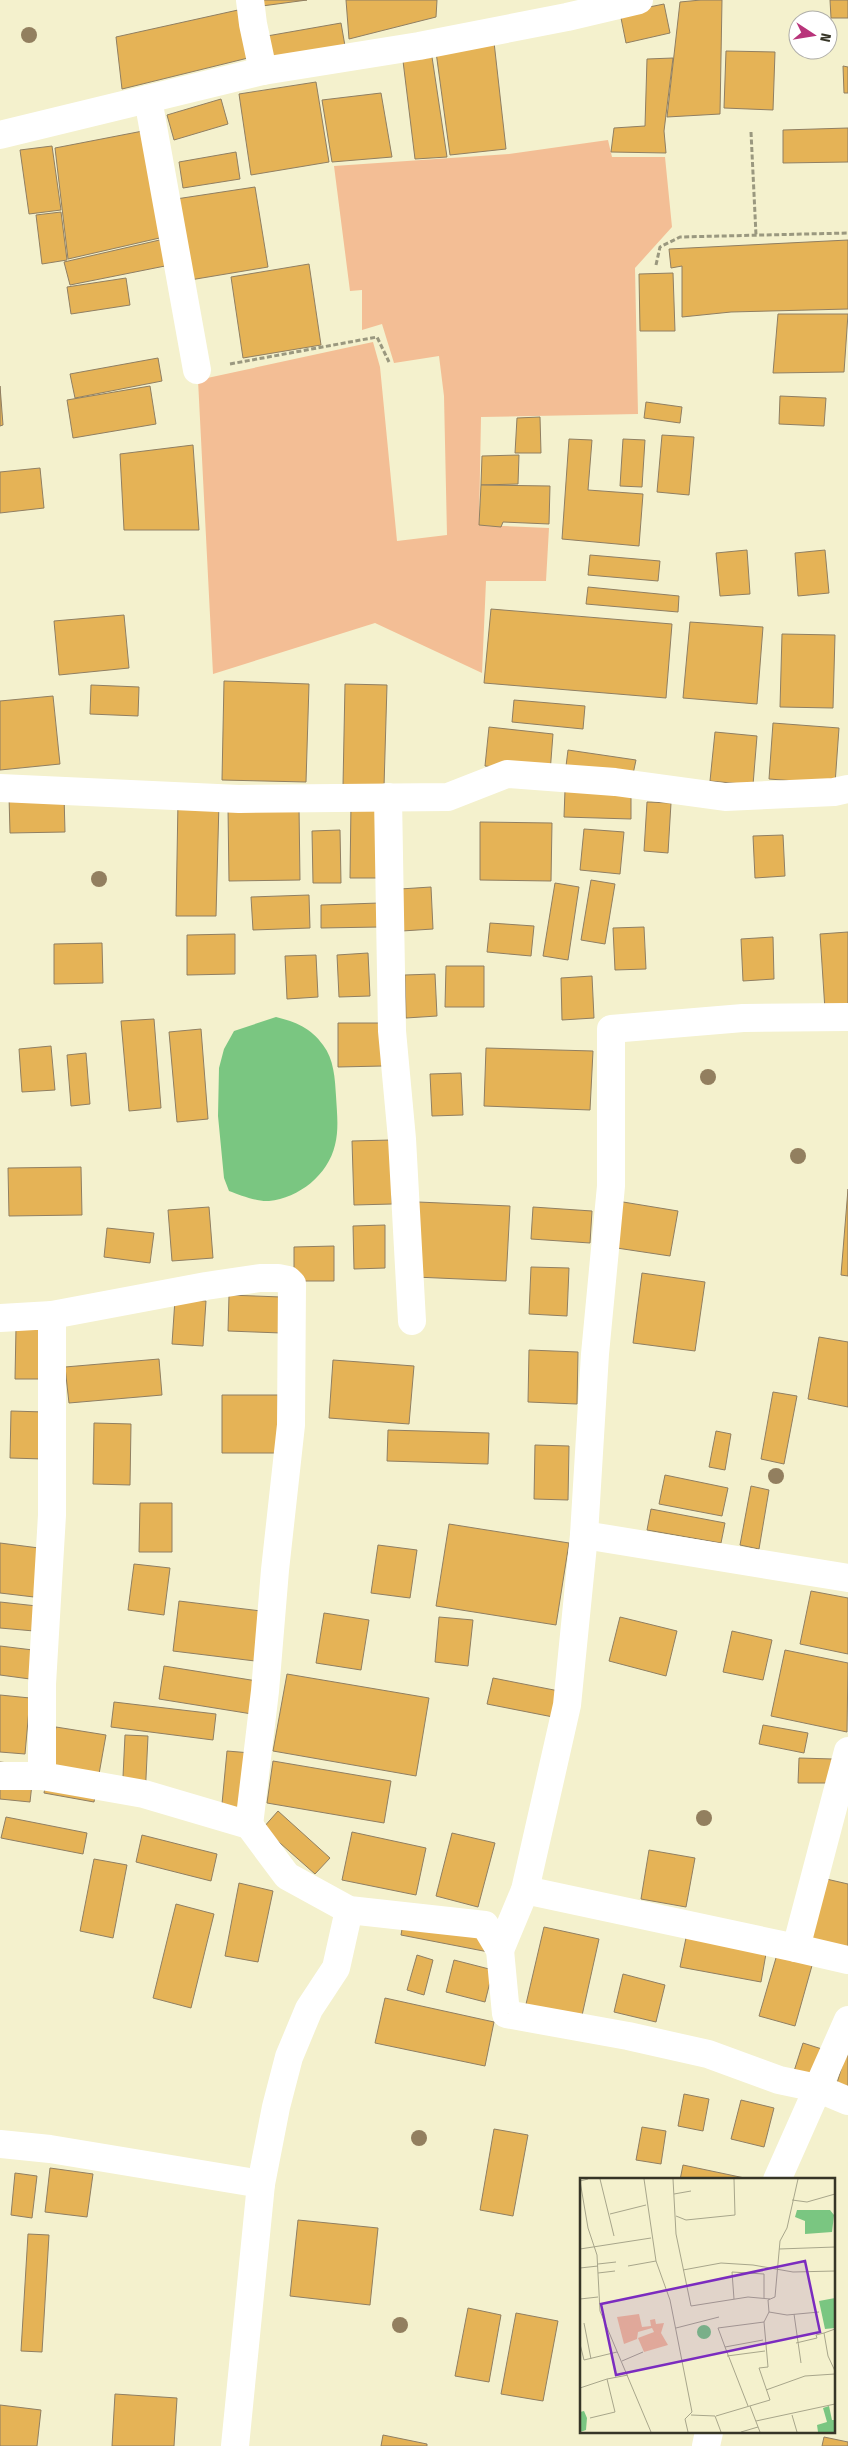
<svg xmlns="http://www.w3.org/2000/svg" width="848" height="2446" viewBox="0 0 848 2446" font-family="'Fira Sans Condensed',sans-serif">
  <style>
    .green { fill: #f3be95 }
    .water { fill: #7ac681 }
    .building { fill: #e5b356; stroke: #907f62 }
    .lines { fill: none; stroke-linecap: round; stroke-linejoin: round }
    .path { stroke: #9a987f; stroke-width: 3; stroke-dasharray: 5 2.5; stroke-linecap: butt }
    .street { stroke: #fff; stroke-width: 28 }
    .tree { fill: #927f5f }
    .inset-road { fill: none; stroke: #a8a68b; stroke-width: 1 }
    .view { fill: #7b2cbf; fill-opacity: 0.15; stroke: #7b2cbf; stroke-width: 2.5 }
    .inset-edge { fill: none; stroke: #363527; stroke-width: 2.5 }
  </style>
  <rect width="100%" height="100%" fill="#f4f1cd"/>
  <polygon class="green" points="608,140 612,157 665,157 672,227 635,268 638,414 481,417 479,525 549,528 546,581 486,581 482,673 375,623 213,674 198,380 373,342 380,367 397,541 447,535 444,396 439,356 394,363 382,324 362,330 362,290 350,291 334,166 509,154"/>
  <path class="water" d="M276,1017C296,1022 311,1028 323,1045C334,1059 335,1079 336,1096C337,1113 339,1129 335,1145C328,1175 299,1198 269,1201C257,1202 240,1195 229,1191L224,1178L218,1116L219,1068L224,1049L234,1031Z"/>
  <g class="building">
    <polygon points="261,0 307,0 262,6"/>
    <polygon points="346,0 437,0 436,17 349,39"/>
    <polygon points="701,0 722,0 720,114 667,117 680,2"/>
    <polygon points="830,0 848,0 848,18 831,18"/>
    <polygon points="664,4 670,33 626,43 620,13"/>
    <polygon points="238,10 248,58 122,89 116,37"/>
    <polygon points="341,23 345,46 271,59 267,36"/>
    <polygon points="494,42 506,149 450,155 436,52"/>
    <polygon points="726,51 775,52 773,110 724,108"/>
    <polygon points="432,57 447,157 415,159 403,61"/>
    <polygon points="673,58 664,131 666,153 611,152 614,128 645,126 647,59"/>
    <polygon points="843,66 848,67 848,93 844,93"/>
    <polygon points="316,82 329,162 251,175 239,94"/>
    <polygon points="381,93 392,157 332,162 322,100"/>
    <polygon points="221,99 228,124 174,140 167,115"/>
    <polygon points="848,128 848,162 783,163 783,130"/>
    <polygon points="148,130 164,237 68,259 55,148"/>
    <polygon points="52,146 61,210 29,214 20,150"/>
    <polygon points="236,152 240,179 183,188 179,162"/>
    <polygon points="255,187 268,267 190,280 176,199"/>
    <polygon points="61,212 67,260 42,264 36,215"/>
    <polygon points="164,239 170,265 70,285 64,262"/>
    <polygon points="848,240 848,309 731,312 682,317 682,266 671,268 669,249"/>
    <polygon points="309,264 321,345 243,358 231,277"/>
    <polygon points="673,273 675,331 640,331 639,274"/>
    <polygon points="126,278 130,305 71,314 67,287"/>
    <polygon points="778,314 848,314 844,372 773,373"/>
    <polygon points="158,358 162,381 75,398 70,374"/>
    <polygon points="0,386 3,425 0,426"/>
    <polygon points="150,386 156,424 73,438 67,400"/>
    <polygon points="780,396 826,398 824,426 779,424"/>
    <polygon points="646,402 682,407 680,423 644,418"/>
    <polygon points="540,417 541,453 515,453 517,418"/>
    <polygon points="662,435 694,437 689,495 657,492"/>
    <polygon points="569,439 592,440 588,490 643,494 639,546 562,539"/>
    <polygon points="623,439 645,440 642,487 620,486"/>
    <polygon points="193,445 199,530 124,530 120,454"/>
    <polygon points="519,455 518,484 481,485 482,456"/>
    <polygon points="40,468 44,508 0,513 0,472"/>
    <polygon points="481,485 550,486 549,524 503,522 501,527 479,525"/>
    <polygon points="747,550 750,594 720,596 716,553"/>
    <polygon points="825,550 829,593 798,596 795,553"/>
    <polygon points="590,555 660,561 658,581 588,575"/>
    <polygon points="588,587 679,596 678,612 586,604"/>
    <polygon points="491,609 672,624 666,698 484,683"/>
    <polygon points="124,615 129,668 59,675 54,621"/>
    <polygon points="690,622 763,627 757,704 683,698"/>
    <polygon points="782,634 835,635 833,708 780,707"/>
    <polygon points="224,681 309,684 306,782 222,780"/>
    <polygon points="345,684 387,685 384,787 343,786"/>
    <polygon points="91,685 139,687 138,716 90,714"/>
    <polygon points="53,696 60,764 0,770 0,701"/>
    <polygon points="514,700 585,706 583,729 512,722"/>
    <polygon points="773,723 839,728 835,784 769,779"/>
    <polygon points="489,727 553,734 550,773 485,766"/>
    <polygon points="715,732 757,736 753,785 710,781"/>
    <polygon points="568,750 636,760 633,774 566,766"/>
    <polygon points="565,790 631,791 631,819 564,817"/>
    <polygon points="64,795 65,832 10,833 9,796"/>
    <polygon points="178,801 219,802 216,916 176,916"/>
    <polygon points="647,802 671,803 668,853 644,851"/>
    <polygon points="351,803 382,804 381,878 350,878"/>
    <polygon points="299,807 300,880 229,881 228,808"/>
    <polygon points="480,822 552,823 551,881 480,880"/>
    <polygon points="584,829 624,832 620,874 580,870"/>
    <polygon points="340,830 341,883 313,883 312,831"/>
    <polygon points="783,835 785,876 755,878 753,836"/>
    <polygon points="591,880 615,884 605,944 581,940"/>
    <polygon points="555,883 579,887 568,960 543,956"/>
    <polygon points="431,887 433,929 402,931 400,889"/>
    <polygon points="309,895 310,928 253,930 251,897"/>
    <polygon points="379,903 380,927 321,928 321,905"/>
    <polygon points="490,923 534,926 531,956 487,952"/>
    <polygon points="644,927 646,969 615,970 613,928"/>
    <polygon points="848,932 848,1024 826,1025 820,934"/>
    <polygon points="235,934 235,974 187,975 187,935"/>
    <polygon points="773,937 774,979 743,981 741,939"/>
    <polygon points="102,943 103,983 54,984 54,944"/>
    <polygon points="368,953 370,996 339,997 337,955"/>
    <polygon points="316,955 318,997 287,999 285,956"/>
    <polygon points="446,966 484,966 484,1007 445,1007"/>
    <polygon points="435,974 437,1016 406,1018 405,975"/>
    <polygon points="592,976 594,1018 562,1020 561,978"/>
    <polygon points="154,1019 161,1108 129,1111 121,1021"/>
    <polygon points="338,1023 383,1023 383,1066 338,1067"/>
    <polygon points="201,1029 208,1119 177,1122 169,1032"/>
    <polygon points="51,1046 55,1090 22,1092 19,1049"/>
    <polygon points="486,1048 593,1051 590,1110 484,1106"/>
    <polygon points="86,1053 90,1104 71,1106 67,1055"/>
    <polygon points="461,1073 463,1115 432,1116 430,1074"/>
    <polygon points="391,1140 392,1204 354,1205 352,1141"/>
    <polygon points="81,1167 82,1215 9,1216 8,1168"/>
    <polygon points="848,1189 848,1276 841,1275"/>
    <polygon points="617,1201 678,1211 670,1256 610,1247"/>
    <polygon points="418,1202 510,1206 506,1281 415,1277"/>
    <polygon points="209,1207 213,1258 172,1261 168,1210"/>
    <polygon points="533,1207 592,1211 590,1243 531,1239"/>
    <polygon points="385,1225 385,1268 354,1269 353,1226"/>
    <polygon points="107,1228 154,1233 150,1263 104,1257"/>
    <polygon points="334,1246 334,1281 294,1281 294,1247"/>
    <polygon points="531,1267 569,1268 567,1316 529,1314"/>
    <polygon points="642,1273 705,1282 695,1351 633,1343"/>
    <polygon points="229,1295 281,1297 281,1333 228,1331"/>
    <polygon points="175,1299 206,1301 203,1346 172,1344"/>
    <polygon points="16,1328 44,1328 43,1379 15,1379"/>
    <polygon points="819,1337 848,1342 848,1407 808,1399"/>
    <polygon points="529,1350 578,1352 577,1404 528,1402"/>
    <polygon points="159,1359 162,1395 69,1403 65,1367"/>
    <polygon points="333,1360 414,1366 409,1424 329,1418"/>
    <polygon points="773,1392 797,1396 784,1464 761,1459"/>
    <polygon points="222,1395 278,1395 279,1453 222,1453"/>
    <polygon points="11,1411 44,1412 43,1459 10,1458"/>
    <polygon points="94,1423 131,1424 130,1485 93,1484"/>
    <polygon points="388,1430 489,1433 488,1464 387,1461"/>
    <polygon points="716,1431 731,1434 725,1470 709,1467"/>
    <polygon points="535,1445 569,1446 568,1500 534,1499"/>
    <polygon points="665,1475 728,1488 722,1516 659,1504"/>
    <polygon points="751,1486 769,1490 759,1549 740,1545"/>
    <polygon points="140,1503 172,1503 172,1552 139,1552"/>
    <polygon points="651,1509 725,1523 721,1543 647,1530"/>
    <polygon points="449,1524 569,1543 556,1625 436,1606"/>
    <polygon points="0,1543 39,1548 34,1597 0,1593"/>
    <polygon points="378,1545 417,1550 410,1598 371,1593"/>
    <polygon points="134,1564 170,1568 164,1615 128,1610"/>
    <polygon points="811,1591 848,1598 848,1654 800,1644"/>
    <polygon points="179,1601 261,1611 255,1661 173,1651"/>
    <polygon points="0,1602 37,1606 34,1631 0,1628"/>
    <polygon points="324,1613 369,1620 361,1670 316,1663"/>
    <polygon points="439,1617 473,1620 468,1666 435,1662"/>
    <polygon points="620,1617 677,1631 666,1676 609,1661"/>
    <polygon points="732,1631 772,1640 763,1680 723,1672"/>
    <polygon points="0,1646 33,1650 30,1679 0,1675"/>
    <polygon points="785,1650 848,1663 847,1732 771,1716"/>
    <polygon points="164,1666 257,1681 252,1714 159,1699"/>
    <polygon points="287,1674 429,1698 416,1776 273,1751"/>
    <polygon points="493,1678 559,1691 553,1717 487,1704"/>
    <polygon points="0,1695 30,1698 25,1754 0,1752"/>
    <polygon points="114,1702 216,1714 213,1740 111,1727"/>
    <polygon points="763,1725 808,1733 804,1753 759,1744"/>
    <polygon points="56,1727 106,1735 94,1802 44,1793"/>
    <polygon points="125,1735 148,1736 145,1799 122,1798"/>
    <polygon points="227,1751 251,1753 244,1827 220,1825"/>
    <polygon points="799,1758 833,1759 832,1783 798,1783"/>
    <polygon points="273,1761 391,1781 384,1823 267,1803"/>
    <polygon points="0,1762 34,1766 30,1802 0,1799"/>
    <polygon points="278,1811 330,1858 315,1874 263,1828"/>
    <polygon points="6,1817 87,1833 83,1854 1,1838"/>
    <polygon points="352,1832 426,1848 416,1895 342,1880"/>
    <polygon points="452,1833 495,1843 478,1907 436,1896"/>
    <polygon points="142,1835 217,1854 211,1881 136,1862"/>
    <polygon points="649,1850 695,1858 686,1907 641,1899"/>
    <polygon points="94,1859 127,1865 113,1938 80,1931"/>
    <polygon points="822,1878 848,1884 848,1947 808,1938"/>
    <polygon points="239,1883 273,1891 258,1962 225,1956"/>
    <polygon points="176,1904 214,1914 191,2008 153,1998"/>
    <polygon points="406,1906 510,1927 504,1955 401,1935"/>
    <polygon points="544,1927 599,1939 579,2029 523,2017"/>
    <polygon points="687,1933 767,1948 761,1982 680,1967"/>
    <polygon points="778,1951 813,1962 795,2026 759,2016"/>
    <polygon points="417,1955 433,1960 424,1995 407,1990"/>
    <polygon points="454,1960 493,1970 485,2002 446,1992"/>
    <polygon points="623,1974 665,1985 656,2022 614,2012"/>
    <polygon points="385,1998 494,2022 485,2066 375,2043"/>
    <polygon points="803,2043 825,2050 811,2097 788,2090"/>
    <polygon points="846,2053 848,2053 848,2105 832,2100"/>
    <polygon points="684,2094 709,2099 703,2131 678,2126"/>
    <polygon points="741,2100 774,2108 764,2147 731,2139"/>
    <polygon points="642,2127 666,2131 661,2164 636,2160"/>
    <polygon points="494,2129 528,2135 513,2216 480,2210"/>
    <polygon points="683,2165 754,2180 680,2180"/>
    <polygon points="50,2168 93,2174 87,2217 45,2212"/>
    <polygon points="15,2173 37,2176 32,2218 11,2215"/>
    <polygon points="298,2220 378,2228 370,2305 290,2296"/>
    <polygon points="28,2234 49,2235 42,2352 21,2351"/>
    <polygon points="468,2308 501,2315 489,2382 455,2376"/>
    <polygon points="516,2313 558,2321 543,2401 501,2394"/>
    <polygon points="115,2394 177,2398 174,2446 112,2446"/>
    <polygon points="0,2405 41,2410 37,2446 0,2446"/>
    <polygon points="383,2435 427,2444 427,2446 381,2446"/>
    <polygon points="824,2437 848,2442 848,2446 822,2446"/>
  </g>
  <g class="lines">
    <g class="path">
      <polyline points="751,132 756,235"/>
      <polyline points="656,265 660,247 680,237 848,233"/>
      <polyline points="230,364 377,337 389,362"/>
    </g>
    <g class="street">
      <polyline points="250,0 253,24 263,71"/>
      <polyline points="148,99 197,370"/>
      <polyline points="0,135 263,71 419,46 567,17 639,0"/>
      <polyline points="0,788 239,799 448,797 507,774 615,782 725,797 834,792 848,789"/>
      <polyline points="388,797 392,1031 402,1139 412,1321"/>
      <polyline points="52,1315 206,1286 260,1278 278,1278 288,1280 292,1284 291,1425 275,1570 265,1691 249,1825"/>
      <polyline points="0,1318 52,1315 52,1515 42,1684 42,1776"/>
      <polyline points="584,1535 848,1578"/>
      <polyline points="0,1776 42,1776 144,1794 249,1825 287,1876 349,1910 485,1925 500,1950 506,2014 628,2036 708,2054 779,2080 817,2088 848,2101"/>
      <polyline points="525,1890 796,1948 848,1751"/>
      <polyline points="796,1948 848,1960"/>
      <polyline points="500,1950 525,1890 567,1705 584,1535 595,1354 611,1186 611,1029 743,1018 848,1017"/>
      <polyline points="0,2144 50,2149 261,2184"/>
      <polyline points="777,2180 848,2020"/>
      <polyline points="235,2446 261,2184 276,2107 289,2057 309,2009 336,1968 349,1910"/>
      <polyline points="706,2446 709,2432"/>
    </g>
  </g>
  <g class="tree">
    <circle cx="29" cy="35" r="8"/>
    <circle cx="99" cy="879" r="8"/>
    <circle cx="708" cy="1077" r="8"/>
    <circle cx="798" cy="1156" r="8"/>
    <circle cx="776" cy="1476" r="8"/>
    <circle cx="704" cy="1818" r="8"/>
    <circle cx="419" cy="2138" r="8"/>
    <circle cx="400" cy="2325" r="8"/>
  </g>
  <g transform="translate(580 2178)">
    <rect width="255" height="255" fill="#f4f1cd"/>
    <path d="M59,136L62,149L71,148L70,142L75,141L76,146L84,145L81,155L88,167L64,174L58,160L74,154L72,150L58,154L57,161L44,166L37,139Z" fill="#f3be95"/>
    <path d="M217,32H250L254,37L252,54L225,56V43L215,39ZM255,120V150L245,151L239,123ZM117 154a7 7 0 1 1 14 0a7 7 0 1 1-14 0ZM249,228L252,242H255V254H238L237,247L247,244L243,230ZM4,233L7,240L6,252L0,254V234Z" fill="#7ac681"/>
    <path class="inset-road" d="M8,1L0,3L8,50L17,77L20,133L71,254M20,1L34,58M64,1L76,83L90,122L112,234L105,241L108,254M93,1L96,56L111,128L168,119L190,121M94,16L111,13M212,22L227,24L255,16M30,36L66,27M96,38L106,42L155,37L154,1M0,71L71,60M199,71L255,69M18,86L36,84M48,88L76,83M0,90L18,88M103,92L141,85L173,87L213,94L255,93M18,95L35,93M0,121L18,119M154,121L152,94L184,96V120M189,134L207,137L239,134M214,136L221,185M4,145L11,181M96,150L139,139M255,151L244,155L248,178L255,193M216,165L237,160L236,157L244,155M0,166L4,182L37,174M145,169L138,150L184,144M147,178L185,173M42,183L63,174M0,210L27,201M186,212L225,198L255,196M168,228L145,169L183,162M170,228L180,254M111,237L135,238L141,254M212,237L217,254M136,238L190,222L179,190L188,189L184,144L189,134L188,122L195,119L200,63L207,50L218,1M10,240L35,234L27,201L48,197M176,243L255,226M161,254L178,249"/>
    <path class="view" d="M225,83L240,154L36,197L21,126Z"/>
    <rect width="255" height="255" class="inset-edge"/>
  </g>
  <g transform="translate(813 35) rotate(102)"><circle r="24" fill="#ffffff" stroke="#afaea9"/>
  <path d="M0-4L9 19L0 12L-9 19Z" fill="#b8347a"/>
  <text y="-8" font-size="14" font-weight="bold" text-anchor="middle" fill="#363527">N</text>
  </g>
</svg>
